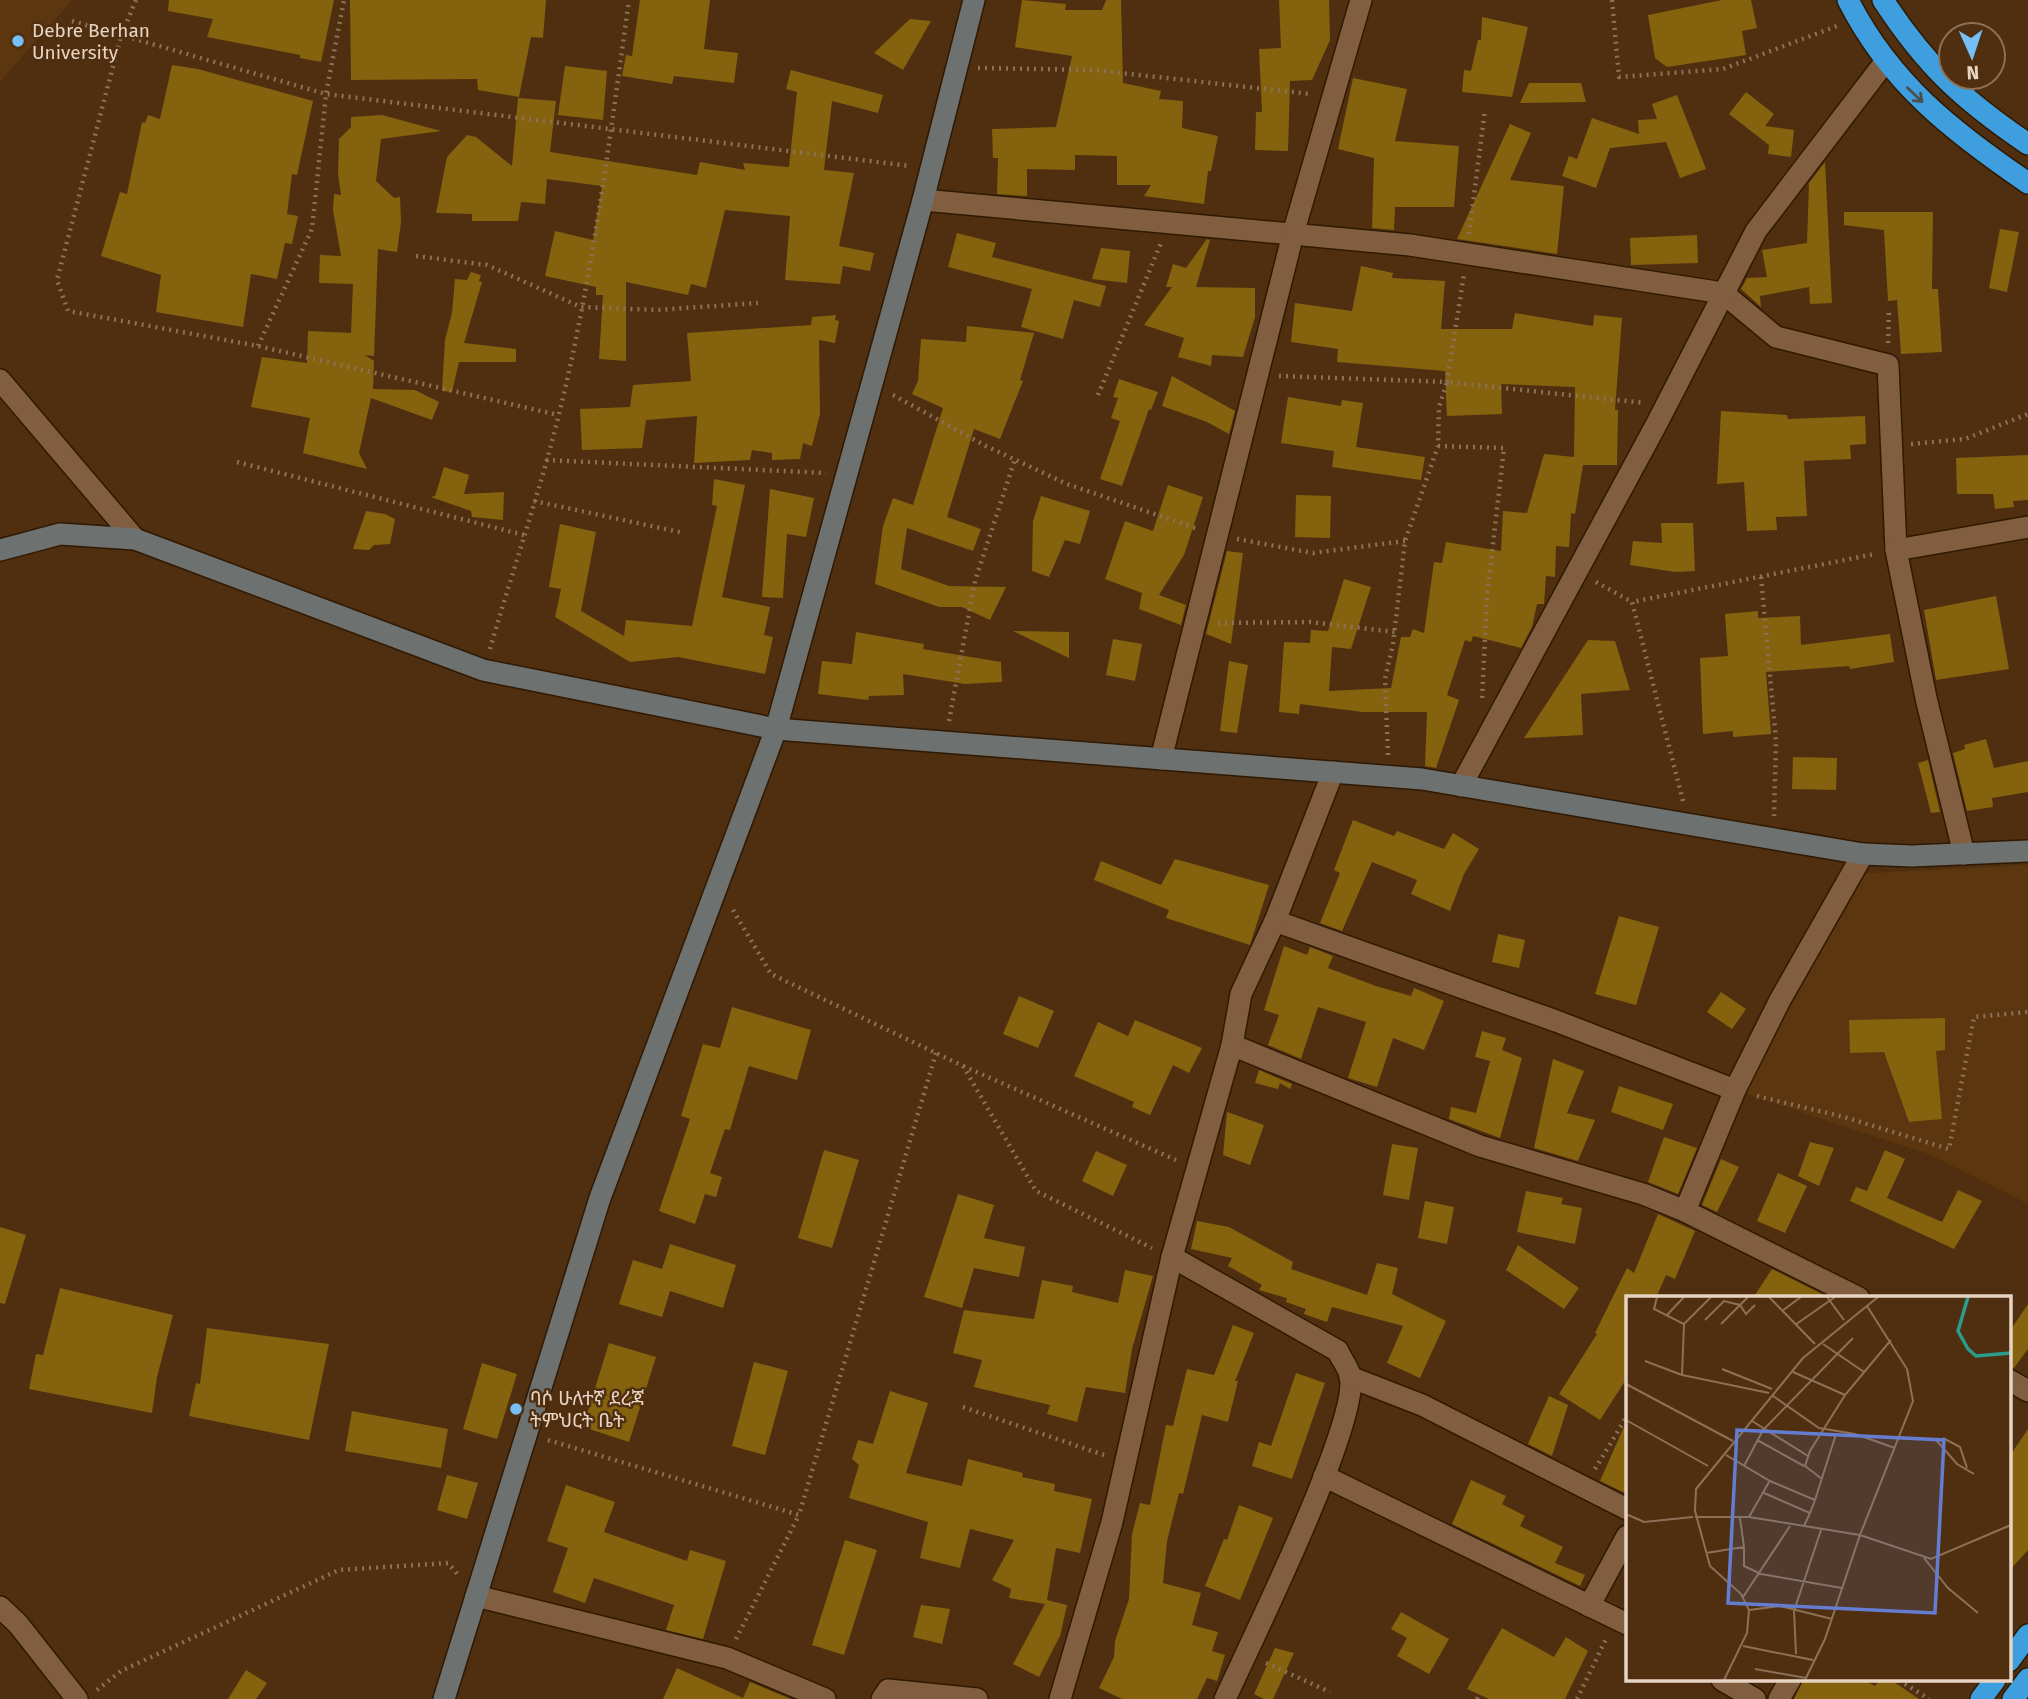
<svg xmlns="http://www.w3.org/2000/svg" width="2028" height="1699" viewBox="0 0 2028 1699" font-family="'Fira Sans','Noto Sans Ethiopic',sans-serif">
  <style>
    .built { fill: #5b360f }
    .building { fill: #85620e }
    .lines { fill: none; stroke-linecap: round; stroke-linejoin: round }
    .street-casing { stroke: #301902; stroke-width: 24 }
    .secondary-casing { stroke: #301902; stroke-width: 24 }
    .highway-casing { stroke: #301902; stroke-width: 24 }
    .path { stroke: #8c7157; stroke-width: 4.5; stroke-dasharray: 2 5; stroke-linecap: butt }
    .street { stroke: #815e3f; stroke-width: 21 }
    .secondary { stroke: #6d716f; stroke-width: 21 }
    .highway { stroke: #3e9ede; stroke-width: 21 }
    .oneway { stroke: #4a504e }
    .poi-dot { fill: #76c0f7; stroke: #4f2f10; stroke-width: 2.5 }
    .labels { text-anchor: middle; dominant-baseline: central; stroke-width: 5; stroke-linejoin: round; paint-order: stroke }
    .poi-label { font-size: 19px; fill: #e8d4c3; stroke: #4f2f10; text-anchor: start }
    .inset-river { fill: none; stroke: #2a9d8e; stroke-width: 3.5 }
    .inset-road { fill: none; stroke: #8c7158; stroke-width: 2 }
    .view { fill: #647dd1; fill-opacity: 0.15; stroke: #647dd1; stroke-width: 3.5 }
    .inset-edge { fill: none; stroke: #e8d4c3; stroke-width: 3.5 }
  </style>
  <rect width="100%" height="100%" fill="#4f2f10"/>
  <g class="built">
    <polygon points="0,0 72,0 0,82"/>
    <polygon points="2028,865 2028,1204 1931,1155 1735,1090 1852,874"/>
  </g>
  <g class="building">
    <polygon points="169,0 334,0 321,62 300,58 300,55 207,37 213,19 168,11"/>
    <polygon points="350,0 546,0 543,38 531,37 519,97 478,90 477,79 351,80"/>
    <polygon points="640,0 710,0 704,49 738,53 734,83 674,76 672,84 622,76 626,55 632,56"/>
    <polygon points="1022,0 1066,4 1065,10 1102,10 1106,0 1121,0 1123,83 1161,91 1159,99 1183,101 1182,128 1218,136 1211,171 1208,171 1204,204 1144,196 1151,185 1117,185 1117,156 1075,155 1075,170 1027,169 1027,196 997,194 998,158 993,158 992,129 1056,127 1072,56 1015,47"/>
    <polygon points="1279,0 1329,0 1330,40 1312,80 1290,81 1288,151 1255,150 1256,112 1262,112 1259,49 1281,48"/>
    <polygon points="1722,0 1751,0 1757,28 1742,31 1746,55 1667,67 1655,58 1648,15"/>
    <polygon points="1482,17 1528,27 1512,97 1462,92 1464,70 1471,71 1478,40 1481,40"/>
    <polygon points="910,19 931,21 903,70 874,53"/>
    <polygon points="172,65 198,69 313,101 297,175 292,174 287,214 298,216 292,244 285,243 277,279 251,274 243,327 156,312 161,275 101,256 120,192 127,194 142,122 145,123 148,115 160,119"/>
    <polygon points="565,66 607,71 603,120 558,115"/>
    <polygon points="791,70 883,95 878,113 832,101 824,170 854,173 839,246 874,253 870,271 843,266 840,284 785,280 790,216 725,210 706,288 691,284 688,295 626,282 626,361 599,359 603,295 596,295 596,287 545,276 555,231 593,240 602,186 547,179 545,204 521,202 518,221 472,221 472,214 436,213 447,157 467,135 476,137 512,166 518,98 556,101 550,152 697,175 700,162 745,170 743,163 789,167 797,92 786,89"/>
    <polygon points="1353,78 1407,89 1395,141 1459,146 1454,207 1395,207 1394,230 1372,228 1374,158 1338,149"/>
    <polygon points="1529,83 1581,83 1586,102 1520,103"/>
    <polygon points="1746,92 1774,114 1765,126 1794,130 1791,157 1768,154 1769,145 1729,114"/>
    <polygon points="1677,95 1706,169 1680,178 1666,142 1610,148 1596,188 1562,176 1569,156 1577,159 1592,118 1639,134 1638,120 1657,119 1652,104"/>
    <polygon points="382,115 441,131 381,139 376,181 394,198 400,197 401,222 397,252 378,249 374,356 365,355 374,361 373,389 415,390 439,402 432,420 371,398 359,453 367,469 303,453 310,418 251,407 262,357 307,363 308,331 351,333 353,284 319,283 320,255 341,256 333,210 334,194 341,195 338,174 339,139 351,127 351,117"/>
    <polygon points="1510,124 1531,133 1510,180 1564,186 1557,254 1457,239"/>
    <polygon points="1825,162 1832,303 1810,304 1809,287 1760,296 1761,307 1741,289 1747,278 1767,277 1762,250 1807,243 1809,183"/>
    <polygon points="1844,212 1933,212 1932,289 1938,289 1942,352 1901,354 1897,300 1888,301 1884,230 1844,225"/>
    <polygon points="2000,229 2019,232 2007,292 1989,288"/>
    <polygon points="957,233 996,243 992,257 1106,286 1100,307 1074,300 1063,339 1021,327 1032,289 948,267"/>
    <polygon points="1697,235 1698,263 1631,265 1630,238"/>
    <polygon points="1207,239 1210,240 1196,287 1255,288 1255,317 1243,357 1212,355 1211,366 1178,357 1184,338 1144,325 1172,287 1166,287 1173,264 1186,268"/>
    <polygon points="1101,248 1130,251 1127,283 1092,279"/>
    <polygon points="1361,266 1393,273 1392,278 1445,281 1441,329 1512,329 1515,313 1593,326 1594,315 1622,318 1615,410 1618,410 1617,465 1583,465 1575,514 1571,513 1569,547 1556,546 1555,577 1546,576 1544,604 1537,604 1532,627 1521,648 1473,636 1471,642 1465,640 1447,695 1459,700 1436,768 1425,766 1427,712 1362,712 1300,704 1299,714 1279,712 1284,642 1310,643 1311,630 1328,631 1344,579 1371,587 1351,649 1332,647 1329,691 1391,688 1401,637 1410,637 1413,629 1424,633 1434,562 1442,563 1446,542 1501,551 1503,511 1527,513 1544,454 1574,457 1575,387 1501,384 1502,414 1447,416 1445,371 1337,362 1338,349 1291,342 1295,303 1352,311"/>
    <polygon points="471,272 481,275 479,281 482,282 464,343 516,349 516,362 459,362 452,392 442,391 445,340 452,313 455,279 467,280"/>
    <polygon points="836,315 835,320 839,321 835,343 819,340 820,414 812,446 803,443 800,459 772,460 772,453 752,450 750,460 694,463 697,416 646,420 642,448 582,450 580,409 630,407 633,385 691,381 687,333 811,325 812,317"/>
    <polygon points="967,326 1034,333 1020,380 1023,381 1000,439 974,429 947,517 981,529 973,551 907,528 901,569 949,586 1006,587 990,620 962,607 939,607 875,584 883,526 893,498 913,505 943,408 912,394 918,381 921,339 966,342"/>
    <polygon points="1172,376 1235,411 1229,434 1207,422 1162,406"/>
    <polygon points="1119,379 1158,392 1151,410 1149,409 1122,486 1100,479 1120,421 1111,418 1118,398 1113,397"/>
    <polygon points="1288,397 1341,406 1342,400 1363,403 1356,447 1425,457 1421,480 1332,467 1334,451 1281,443"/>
    <polygon points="1721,411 1787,415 1788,419 1865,416 1866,444 1850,445 1851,459 1804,461 1807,516 1776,517 1777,530 1747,531 1744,482 1717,484"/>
    <polygon points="2028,455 2028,500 2013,501 2014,507 1995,509 1993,494 1957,494 1956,458"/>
    <polygon points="444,467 469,475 464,494 504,492 503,520 472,517 471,511 431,497 435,496"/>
    <polygon points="714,479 745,485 722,597 770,607 764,635 773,637 765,674 678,657 630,662 555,617 561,589 549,587 560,524 596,532 581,611 624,636 626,620 692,626 717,506 712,505"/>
    <polygon points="1168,485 1203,497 1184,555 1159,595 1186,605 1181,625 1139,609 1142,593 1105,579 1125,521 1153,531"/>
    <polygon points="770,489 814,498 806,537 787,534 783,598 762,597"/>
    <polygon points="1296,495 1331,496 1330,538 1295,537"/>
    <polygon points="1041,496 1090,511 1080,544 1065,540 1049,577 1032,571 1033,521"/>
    <polygon points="366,511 385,514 395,519 390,544 374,545 369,550 353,549"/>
    <polygon points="1661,523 1693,523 1695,571 1675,572 1630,565 1633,541 1662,543"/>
    <polygon points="1227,551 1243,553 1231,644 1206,634"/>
    <polygon points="1996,596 2009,669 1936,680 1924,610"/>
    <polygon points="1758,611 1758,618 1800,616 1801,645 1890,634 1894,662 1850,669 1849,666 1766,672 1771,734 1733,737 1733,731 1703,734 1700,658 1728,656 1725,614"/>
    <polygon points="1013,631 1069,632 1069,658"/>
    <polygon points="856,632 924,644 923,649 1001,662 1002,682 965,684 903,674 904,695 869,696 868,700 818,694 822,661 852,664"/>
    <polygon points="1113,639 1142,644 1135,681 1106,675"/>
    <polygon points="1588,640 1615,641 1630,690 1581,694 1583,735 1524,738"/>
    <polygon points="1229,661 1248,665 1237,733 1220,731"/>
    <polygon points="1986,739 1994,768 2028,761 2028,792 1992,798 1993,807 1967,811 1953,753 1965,749 1964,745"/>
    <polygon points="1793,757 1837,758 1836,790 1792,789"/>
    <polygon points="1928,760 1940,812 1931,813 1918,763"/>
    <polygon points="1353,820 1394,836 1397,831 1444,849 1453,833 1479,849 1464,874 1450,911 1411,894 1417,880 1372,862 1342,931 1320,923 1340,873 1334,870"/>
    <polygon points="1175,859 1269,885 1250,945 1166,918 1169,910 1094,880 1101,861 1161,885"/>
    <polygon points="1619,916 1659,927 1636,1005 1595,994"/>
    <polygon points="1498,934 1525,940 1519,968 1492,962"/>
    <polygon points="1284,946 1307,955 1310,947 1333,956 1328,968 1376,986 1411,996 1414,988 1444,1001 1424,1050 1393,1038 1377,1087 1348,1078 1366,1022 1318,1007 1301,1059 1268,1045 1279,1015 1264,1010"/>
    <polygon points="1721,992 1746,1009 1732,1029 1707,1012"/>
    <polygon points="1019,996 1054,1011 1038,1048 1003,1034"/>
    <polygon points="732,1007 811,1030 797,1080 749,1066 730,1130 725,1129 710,1173 722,1177 716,1197 705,1194 695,1224 659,1211 690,1119 681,1116 703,1044 720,1048"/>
    <polygon points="1945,1018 1945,1050 1936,1051 1942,1119 1909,1122 1884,1052 1850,1053 1849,1020"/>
    <polygon points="1135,1020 1202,1048 1189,1073 1173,1065 1150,1115 1132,1107 1134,1102 1074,1076 1098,1022 1128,1036"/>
    <polygon points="1482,1031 1506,1038 1502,1050 1522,1058 1500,1138 1449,1119 1451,1107 1476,1113 1490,1061 1475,1057"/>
    <polygon points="1553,1059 1584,1071 1567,1113 1595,1120 1578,1161 1534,1148"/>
    <polygon points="1259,1070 1292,1084 1290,1089 1280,1083 1278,1089 1255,1083"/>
    <polygon points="1619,1086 1673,1104 1663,1130 1611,1112"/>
    <polygon points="1227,1112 1264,1125 1250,1165 1223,1155"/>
    <polygon points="1664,1137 1697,1148 1678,1194 1648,1182"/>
    <polygon points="1810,1142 1834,1148 1819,1186 1798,1176"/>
    <polygon points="1392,1144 1418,1148 1409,1200 1383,1195"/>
    <polygon points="824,1150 859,1160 832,1248 798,1238"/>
    <polygon points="1885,1150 1905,1159 1887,1198 1942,1222 1958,1190 1982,1201 1954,1249 1850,1201 1856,1187 1867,1191"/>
    <polygon points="1096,1151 1127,1165 1113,1196 1082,1181"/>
    <polygon points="1721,1159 1739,1167 1717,1212 1702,1205"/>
    <polygon points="1778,1173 1807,1186 1785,1233 1757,1221"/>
    <polygon points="1526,1191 1563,1198 1561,1204 1582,1208 1575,1244 1517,1232"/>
    <polygon points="958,1194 994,1205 984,1238 1025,1247 1019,1277 974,1268 962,1308 924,1297"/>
    <polygon points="1425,1201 1454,1207 1447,1244 1418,1238"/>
    <polygon points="1658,1214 1695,1231 1675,1279 1666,1275 1656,1298 1627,1298 1627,1378 1600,1420 1559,1394 1597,1334 1595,1333 1627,1268 1634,1273"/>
    <polygon points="1197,1221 1229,1227 1293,1262 1291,1269 1367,1295 1377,1263 1398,1268 1392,1294 1446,1321 1420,1378 1387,1363 1403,1326 1332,1307 1327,1322 1304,1314 1306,1309 1286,1302 1287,1298 1259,1290 1262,1285 1228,1266 1232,1258 1191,1249"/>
    <polygon points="0,1227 26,1235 5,1304 0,1303"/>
    <polygon points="670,1244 736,1265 723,1308 670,1291 662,1317 619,1304 633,1260 662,1269"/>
    <polygon points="1518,1245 1579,1288 1564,1309 1506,1270"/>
    <polygon points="1772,1269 1830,1298 1753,1298"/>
    <polygon points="1125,1270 1153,1276 1132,1349 1125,1393 1086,1387 1077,1422 1047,1414 1050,1405 974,1387 982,1360 953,1353 964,1310 1034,1319 1042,1280 1073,1286 1072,1292 1118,1303"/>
    <polygon points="60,1288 173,1315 157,1377 152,1413 29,1389 36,1354 43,1355"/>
    <polygon points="2028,1304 2028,1349 2014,1368 2009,1367 2009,1332"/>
    <polygon points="1233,1325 1254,1333 1235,1381 1238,1381 1228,1422 1202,1415 1183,1494 1179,1493 1167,1541 1163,1583 1201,1593 1192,1625 1218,1632 1212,1651 1225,1655 1217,1681 1207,1678 1197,1699 1122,1699 1099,1688 1114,1657 1115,1641 1129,1599 1132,1534 1140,1503 1150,1505 1166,1425 1173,1426 1187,1369 1214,1375"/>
    <polygon points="207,1328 329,1344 309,1440 189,1416 196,1383 200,1384"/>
    <polygon points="609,1343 656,1357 629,1442 583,1427"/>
    <polygon points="754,1362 788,1371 765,1455 732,1446"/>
    <polygon points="482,1363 517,1374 497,1439 463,1429"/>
    <polygon points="1296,1373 1325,1383 1292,1479 1252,1466 1259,1442 1271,1446"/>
    <polygon points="890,1391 928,1403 906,1473 962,1486 968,1459 1023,1473 1022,1477 1055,1484 1054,1491 1092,1499 1080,1553 1056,1548 1047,1600 1067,1605 1060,1636 1039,1677 1013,1664 1045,1604 1009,1598 1011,1589 992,1580 1014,1540 970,1529 960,1568 920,1558 928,1522 849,1498 859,1465 852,1459 858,1440 873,1444"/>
    <polygon points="1549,1396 1568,1405 1552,1456 1528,1444"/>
    <polygon points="352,1411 448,1429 441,1468 345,1451"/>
    <polygon points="1627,1420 1627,1494 1600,1481"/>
    <polygon points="2028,1429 2028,1550 2009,1571 2009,1457"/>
    <polygon points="447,1475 478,1483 467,1519 437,1510"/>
    <polygon points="1471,1480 1506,1496 1502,1504 1525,1516 1520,1526 1563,1547 1555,1563 1585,1575 1580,1586 1452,1524"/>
    <polygon points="566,1485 615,1502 604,1532 687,1561 690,1550 726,1561 703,1639 666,1630 674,1605 594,1578 585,1603 553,1592 568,1548 547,1541"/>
    <polygon points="1239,1505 1273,1518 1240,1600 1205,1586 1224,1539 1227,1540"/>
    <polygon points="845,1540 877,1550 844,1655 812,1645"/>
    <polygon points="921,1605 950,1609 942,1644 913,1637"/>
    <polygon points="1401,1612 1449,1639 1429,1674 1397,1656 1407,1638 1391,1629"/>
    <polygon points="1502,1628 1554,1657 1566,1637 1588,1651 1565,1699 1489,1699 1467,1689"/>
    <polygon points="1275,1648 1294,1653 1273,1699 1264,1699 1254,1694"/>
    <polygon points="677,1668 743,1698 750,1682 791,1699 663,1699"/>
    <polygon points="246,1670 267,1683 256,1699 228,1699"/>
    <polygon points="1803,1680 1864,1680 1875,1686 1880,1680 1891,1680 1919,1699 1794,1699"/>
  </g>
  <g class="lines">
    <defs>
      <g id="street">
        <polyline points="923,200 1410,245 1723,293 1776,337 1888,365 1896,550"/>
        <polyline points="0,380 135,539"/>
        <polyline points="1161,759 1293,234 1361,0"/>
        <polyline points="1333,772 1275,921 1556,1021 1735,1090"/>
        <polyline points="1461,786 1656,425 1756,231 1885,62"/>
        <polyline points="1964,854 1926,698 1896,550 2028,527"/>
        <polyline points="1275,921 1241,994 1232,1045 1480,1146 1643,1194 1685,1211 1859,1298"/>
        <polyline points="1685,1211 1735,1090 1780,1000 1863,854"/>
        <path d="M1172,1257L1338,1351C1341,1359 1348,1367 1350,1375C1361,1420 1249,1646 1225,1699"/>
        <polyline points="1350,1377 1422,1405 1627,1509"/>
        <polyline points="2009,1380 2028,1391"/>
        <polyline points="1324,1476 1627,1624"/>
        <polyline points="476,1596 727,1658 825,1699"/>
        <polyline points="1589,1606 1627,1536"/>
        <polyline points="0,1607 18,1624 77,1699"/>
        <polyline points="1722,1680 1755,1699"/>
        <polyline points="882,1699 888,1690 977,1699"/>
        <polyline points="1060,1699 1112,1522 1172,1257 1232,1045"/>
        <polyline points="1779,1699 1790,1680"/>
      </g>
      <g id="secondary">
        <polyline points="0,550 60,534 135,539 483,670 776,729 1422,779 1863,854 1912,856 2028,851"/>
        <polyline points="444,1699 600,1198 776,729 923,200 974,0"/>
      </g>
      <g id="highway">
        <path d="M1848,0C1890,83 1953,132 2028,183"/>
        <path d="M1883,0C1926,66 1963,100 2028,144"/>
        <polyline points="2009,1661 2028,1635"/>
        <polyline points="1981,1699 1995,1680"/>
        <polyline points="2013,1699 2028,1679"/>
      </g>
    </defs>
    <use href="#street" class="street-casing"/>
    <use href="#secondary" class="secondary-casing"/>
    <use href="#highway" class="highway-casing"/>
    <g class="path">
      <polyline points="136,0 121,36 57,280 68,311 258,346 558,415"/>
      <polyline points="1612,0 1619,77 1723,69 1837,26"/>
      <polyline points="72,21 326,94 910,166"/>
      <polyline points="978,68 1094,70 1311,94"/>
      <polyline points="1469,234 1485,110"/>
      <polyline points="416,256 487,265 581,307 657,310 758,303"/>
      <polyline points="1888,343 1889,310"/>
      <polyline points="258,346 312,229 326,94 344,0"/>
      <polyline points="1279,376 1447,382 1464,274"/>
      <polyline points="893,395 986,446 1067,484 1198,529"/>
      <polyline points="1098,395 1161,243"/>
      <polyline points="1911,444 1965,439 2028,414"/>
      <polyline points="1438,446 1504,448 1487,596 1482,699"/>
      <polyline points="546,460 826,473"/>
      <polyline points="237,462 524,535"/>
      <polyline points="534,501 684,533"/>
      <polyline points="1237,539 1313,553 1405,541"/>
      <polyline points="1761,577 1776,741 1774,816"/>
      <polyline points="1596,582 1632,602"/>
      <polyline points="1218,623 1310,622 1395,632"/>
      <path d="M490,649C511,576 536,503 555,430C591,290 609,143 629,0"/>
      <polyline points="949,721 975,581 1015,459"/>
      <polyline points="1388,755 1385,679 1393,644 1405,541 1438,446 1439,407 1447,382 1645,403"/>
      <polyline points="1683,801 1632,602 1875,554"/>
      <polyline points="733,910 771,974 963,1066 1036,1191 1152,1248"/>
      <polyline points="963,1066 1176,1160"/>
      <polyline points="1757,1096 1844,1117 1949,1149 1974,1017 2028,1012"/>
      <polyline points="963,1407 1104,1455"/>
      <polyline points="548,1440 799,1515 936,1053"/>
      <polyline points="1595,1469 1627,1416"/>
      <polyline points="736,1639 799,1515"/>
      <polyline points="1266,1663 1330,1692"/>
      <polyline points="1899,1680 1929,1699"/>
      <polyline points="97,1690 121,1671 339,1570 448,1563 459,1576"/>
      <polyline points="1477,1699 1479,1695"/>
      <polyline points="1577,1699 1607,1637"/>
    </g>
    <use href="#street" class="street"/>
    <use href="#secondary" class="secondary"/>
    <use href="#highway" class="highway"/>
  </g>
  <defs><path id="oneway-shaft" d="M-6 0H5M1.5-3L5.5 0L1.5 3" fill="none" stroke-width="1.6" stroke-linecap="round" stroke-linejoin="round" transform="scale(1.75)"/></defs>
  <use class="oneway" href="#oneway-shaft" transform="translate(1915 95) rotate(44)"/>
  <g class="poi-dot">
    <circle cx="18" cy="41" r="7"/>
    <circle cx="516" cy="1409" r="7"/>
  </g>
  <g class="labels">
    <g class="poi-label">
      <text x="32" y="30">Debre Berhan<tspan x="32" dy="22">University</tspan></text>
      <text x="530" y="1398">ባሶ ሁለተኛ ደረጃ<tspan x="530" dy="22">ትምህርት ቤት</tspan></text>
    </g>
  </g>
  <g transform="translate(1626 1296)">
    <rect width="385" height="385" fill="#4f2f10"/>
    <path class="inset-river" d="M342,1L332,35L342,53L350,60L385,57"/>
    <path class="inset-road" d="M31,1L28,13L58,28L56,79L143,97M143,1L189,48M201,1L218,24M156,15L175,1M40,20L58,1M79,24L98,5L114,9L120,18L129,9M58,28L85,1M95,28L122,1M169,29L209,1M197,48L238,76M19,65L56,79M96,73L146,93M167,76L219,99M0,88L107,145M147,100L193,132L229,138L269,152M0,124L82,170M126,125L182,160M317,142L334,151L341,172M131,144L178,170M310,144L331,168L348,178M100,159L144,185L189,204L184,217M118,170L137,134L227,42M196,183L179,170L184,155L219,99L265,44M138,197L184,217L178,230M189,204L210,138M0,218L18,226L67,221M69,221H123L234,239L305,263L385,229M123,221L143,186M118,251V270L135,278L216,292M80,257L118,251L114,222M298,262L322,292L352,317M117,301L164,230M123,314L154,310L206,323M117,350L187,364M170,358L168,315L195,234M129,373L180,382M98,384L121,337L123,314L115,298L84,270L69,215L70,193L177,62L252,1M179,384L199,343L234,239L287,105L281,73L241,10"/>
    <path class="view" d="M111,134L318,144L309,317L102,307Z"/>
    <rect width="385" height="385" class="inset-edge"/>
  </g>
  <g transform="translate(1972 56) rotate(177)"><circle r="33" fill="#4f2f10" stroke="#8c7158" stroke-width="2"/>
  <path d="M0-5L12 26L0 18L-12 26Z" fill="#76c0f7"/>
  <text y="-10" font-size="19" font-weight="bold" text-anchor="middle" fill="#e8d4c3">N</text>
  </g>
</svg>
